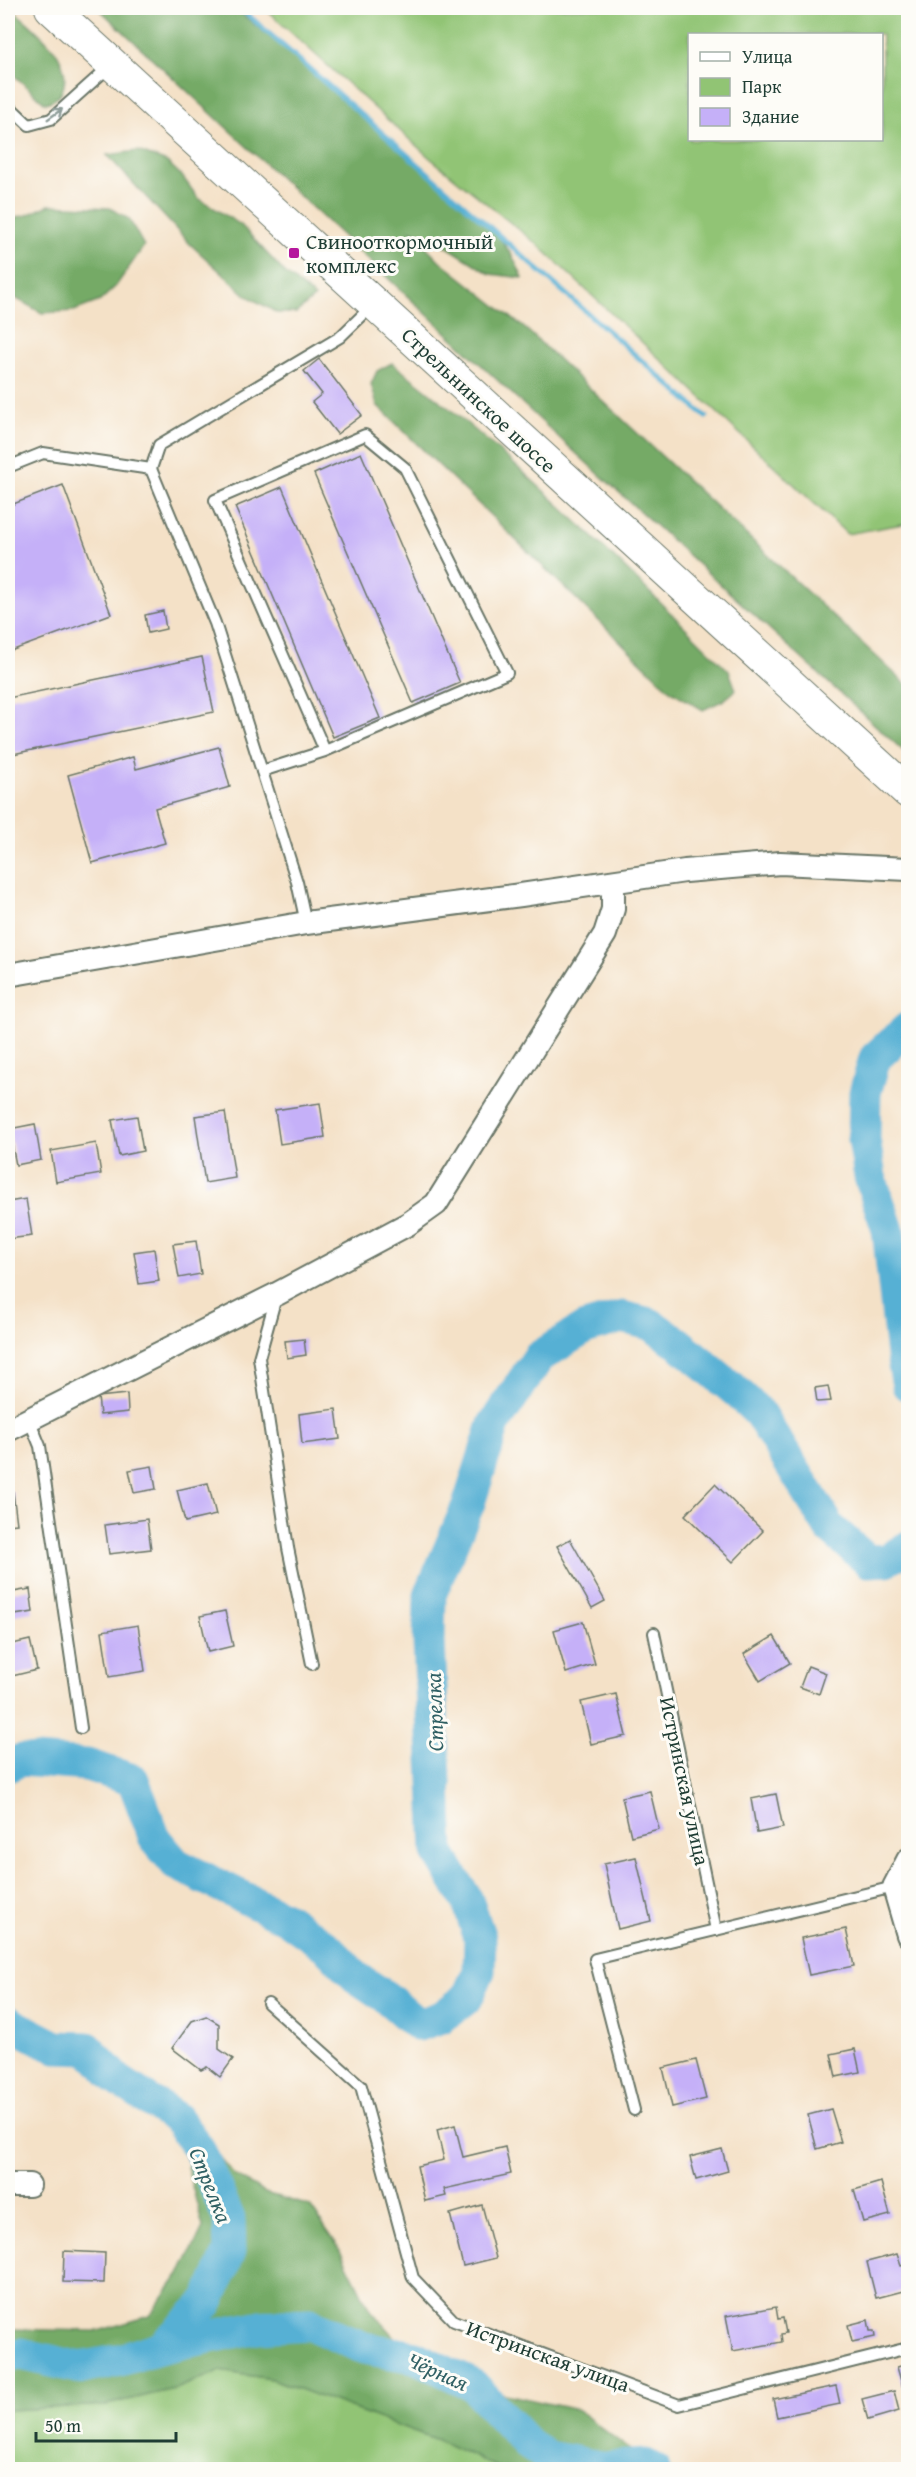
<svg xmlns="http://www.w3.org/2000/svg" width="916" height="2477" viewBox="0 0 916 2477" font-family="'Gentium Book Plus',serif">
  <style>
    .green { fill: #91c474; stroke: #588054; stroke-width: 1.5; fill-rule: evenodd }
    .forest { fill: #74aa66; stroke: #4a744d; stroke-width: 1.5 }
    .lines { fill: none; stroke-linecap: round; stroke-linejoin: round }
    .stream { stroke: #56b0d4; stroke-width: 5 }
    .river { stroke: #56b0d4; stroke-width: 33 }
    .building { fill: #c5b0f8 }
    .service-casing { stroke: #6a7667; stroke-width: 14 }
    .minor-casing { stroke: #6a7667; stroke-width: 26 }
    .secondary-casing { stroke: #6a7667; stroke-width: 34 }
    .service { stroke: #fff; stroke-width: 10 }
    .minor { stroke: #fff; stroke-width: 22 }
    .secondary { stroke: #fff; stroke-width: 32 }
    .oneway { stroke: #8f9e9a }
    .poi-dot { fill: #b5179e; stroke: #fdfcf7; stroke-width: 2 }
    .labels { text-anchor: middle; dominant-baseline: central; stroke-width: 6; stroke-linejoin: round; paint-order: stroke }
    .poi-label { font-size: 21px; fill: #1f3d34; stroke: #fdfcf7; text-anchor: start }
    .street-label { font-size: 21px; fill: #1f3d34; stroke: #fdfcf7 }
    .water-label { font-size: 22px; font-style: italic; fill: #306064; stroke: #fdfcf7 }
  </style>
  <rect width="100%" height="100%" fill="#fdfcf7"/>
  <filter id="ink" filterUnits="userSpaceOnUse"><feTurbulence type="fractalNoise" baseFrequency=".0167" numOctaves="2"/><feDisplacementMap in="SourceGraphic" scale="12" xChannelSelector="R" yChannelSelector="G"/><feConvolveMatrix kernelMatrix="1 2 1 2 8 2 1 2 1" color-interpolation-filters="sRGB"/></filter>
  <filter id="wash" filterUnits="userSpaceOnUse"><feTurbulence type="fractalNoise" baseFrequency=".008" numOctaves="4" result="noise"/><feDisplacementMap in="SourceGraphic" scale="24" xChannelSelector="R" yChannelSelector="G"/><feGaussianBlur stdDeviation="1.35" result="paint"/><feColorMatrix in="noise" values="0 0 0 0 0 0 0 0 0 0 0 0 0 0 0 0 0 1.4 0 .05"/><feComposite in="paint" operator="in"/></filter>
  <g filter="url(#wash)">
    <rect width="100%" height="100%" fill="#f4e1c7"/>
    <g class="green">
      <path d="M264,8H908V523L847,534L538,245L430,158ZM690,34H882V140H690Z"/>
      <polygon points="220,2371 272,2379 438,2440 501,2469 8,2469 8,2410 106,2405 178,2388"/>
    </g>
    <g class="forest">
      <path d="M8,8C20,14 52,44 59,57C69,76 67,98 45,103L8,70Z"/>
      <polygon points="98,8 234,8 308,67 494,229 513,257 523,278 490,274 430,236 410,230 440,261 527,330 908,686 908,755 567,445"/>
      <polygon points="138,151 167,162 182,176 198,198 241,225 285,273 315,297 296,313 277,313 247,296 190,244 107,155"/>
      <polygon points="49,205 110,208 129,219 144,246 116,286 100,301 74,311 42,313 8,294 8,219 27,215"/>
      <path d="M392,363C511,453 623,565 729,671L736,690L724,700L703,710L671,691L377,405L371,384L377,371Z"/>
      <polygon points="210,2146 234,2175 265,2193 310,2206 338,2246 369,2308 414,2358 465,2385 578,2410 642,2459 646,2469 501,2469 438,2440 272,2379 220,2371 178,2388 106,2405 8,2410 8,2329 98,2331 149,2316 182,2271 203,2227 187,2167"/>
    </g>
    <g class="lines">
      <polyline class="stream" points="240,8 706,417"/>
      <g class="river">
        <polyline points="908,1028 875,1058 865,1093 864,1139 870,1177 888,1230 902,1355 908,1385"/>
        <polyline points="8,1766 21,1760 87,1765 133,1780 155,1839 176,1864 287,1919 328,1948 356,1977 386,1997 418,2025 442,2017 467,1998 479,1971 480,1938 467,1900 438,1852 429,1641 430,1595 469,1503 494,1424 539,1357 585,1328 622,1317 650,1324 677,1342 738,1393 759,1413 830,1528 868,1561 887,1560 908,1547"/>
        <polyline points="8,2022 56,2047 88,2048 118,2080 176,2118 199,2149 229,2219 230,2251 208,2302 162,2347 120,2360 81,2368 21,2354 8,2356"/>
        <polyline points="162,2347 257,2327 310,2324 364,2348 415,2357 473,2385 528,2444 548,2457 604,2468 646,2465 654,2470"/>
      </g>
    </g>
    <g id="blocks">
      <g class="building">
        <polygon points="319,359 362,415 337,434 312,402 322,394 304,371"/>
        <polygon points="361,453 460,683 413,703 314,474"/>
        <polygon points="63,485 111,614 8,652 8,506"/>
        <polygon points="282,487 380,718 333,737 235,507"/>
        <polygon points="163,611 166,629 148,633 145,615"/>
        <polygon points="202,657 214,712 8,755 8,698"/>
        <polygon points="219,747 230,787 155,808 165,843 92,863 68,775 133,757 136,769"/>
        <polygon points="320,1103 325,1137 280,1144 275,1110"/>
        <polygon points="225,1112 235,1178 205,1183 195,1116"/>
        <polygon points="137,1116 143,1151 119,1156 112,1120"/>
        <polygon points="35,1124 41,1160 16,1165 9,1129"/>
        <polygon points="96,1143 101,1174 56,1182 51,1151"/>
        <polygon points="26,1199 32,1236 8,1239 8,1202"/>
        <polygon points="196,1241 201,1274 179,1278 173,1244"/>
        <polygon points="154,1249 159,1281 139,1284 134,1252"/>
        <polygon points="304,1339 306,1355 287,1358 285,1341"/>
        <polygon points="828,1386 831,1401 817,1402 815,1388"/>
        <polygon points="127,1394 128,1412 100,1415 98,1397"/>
        <polygon points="336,1409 340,1439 302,1444 299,1414"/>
        <polygon points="152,1466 156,1489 134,1493 129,1470"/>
        <polygon points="208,1483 216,1515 185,1522 177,1490"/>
        <polygon points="715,1484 763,1531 733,1562 685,1515"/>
        <polygon points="8,1492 13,1492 17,1524 8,1525"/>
        <polygon points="147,1519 151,1549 109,1554 105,1525"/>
        <polygon points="570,1539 605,1601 592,1608 557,1546"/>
        <polygon points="30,1589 33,1612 8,1616 8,1593"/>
        <polygon points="225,1611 233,1646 208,1652 200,1616"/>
        <polygon points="583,1622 595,1664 566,1673 554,1630"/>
        <polygon points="138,1625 145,1671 109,1677 102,1631"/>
        <polygon points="774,1636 790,1663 760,1681 744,1654"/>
        <polygon points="30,1640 37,1670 8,1677 8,1645"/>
        <polygon points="808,1666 826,1673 819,1694 800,1687"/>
        <polygon points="616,1694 626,1736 591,1744 581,1702"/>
        <polygon points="650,1791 659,1829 631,1836 622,1797"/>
        <polygon points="776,1794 783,1828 757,1833 751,1799"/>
        <polygon points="636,1857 651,1921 618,1929 604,1864"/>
        <polygon points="846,1929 854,1966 809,1975 801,1938"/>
        <polygon points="206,2016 219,2024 219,2049 233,2059 220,2077 207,2067 201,2070 172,2048 192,2021"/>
        <polygon points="855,2049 860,2072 836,2077 831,2054"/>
        <polygon points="696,2060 706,2099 672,2107 663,2068"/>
        <polygon points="831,2109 841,2142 817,2149 808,2115"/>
        <polygon points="455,2125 463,2157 505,2147 511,2174 444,2189 446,2196 425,2201 417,2166 444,2160 437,2130"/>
        <polygon points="722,2149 728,2171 696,2180 690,2157"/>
        <polygon points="881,2182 890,2215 863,2222 854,2190"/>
        <polygon points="482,2205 496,2258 463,2266 450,2214"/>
        <polygon points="64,2251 105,2253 104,2283 63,2282"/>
        <polygon points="897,2254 901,2266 906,2265 908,2277 904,2278 907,2290 876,2298 867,2262"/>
        <polygon points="776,2307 778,2319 783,2318 786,2333 781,2334 782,2342 733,2351 726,2316"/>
        <polygon points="868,2320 870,2331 874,2331 875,2337 852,2342 848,2325"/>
        <polygon points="908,2364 908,2387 903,2388 897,2367"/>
        <polygon points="836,2386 840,2404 777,2417 773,2399"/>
        <polygon points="894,2391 899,2411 868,2420 862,2399"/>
      </g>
    </g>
  </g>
  <g filter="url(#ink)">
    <use href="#blocks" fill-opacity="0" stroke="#6a7667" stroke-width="1.5"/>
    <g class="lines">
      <defs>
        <g id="service">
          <polyline points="8,105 29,125 51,119 110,66"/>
          <polyline points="8,467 43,453 151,469"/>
          <polyline points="262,771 325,751 507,673 405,468 365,435 215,500 325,751"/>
          <polyline points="306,923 297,882 215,623 151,469 159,445 340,337 372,306"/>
          <polyline points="276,1297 259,1358 288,1548 312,1664"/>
          <polyline points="29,1419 40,1446 81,1728"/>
          <polyline points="654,1633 716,1930"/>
          <polyline points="268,2003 361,2086 413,2278 454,2321 679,2405 908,2348"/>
          <polyline points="634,2110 595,1959 894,1887"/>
        </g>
        <g id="minor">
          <polyline points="8,975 306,923 521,895 685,871 780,863 908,869"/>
          <polyline points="8,1430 277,1294 408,1224 436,1204 605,934 613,909 613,882"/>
          <polyline points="908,1860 894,1887 908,1935"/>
          <polyline points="8,2185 29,2185"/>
        </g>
        <polyline id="secondary" points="51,8 908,792"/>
      </defs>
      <use href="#service" class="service-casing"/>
      <use href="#minor" class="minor-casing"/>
      <use href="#secondary" class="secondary-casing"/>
      <use href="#service" class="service"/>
      <use href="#minor" class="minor"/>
      <use href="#secondary" class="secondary"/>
    </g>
    <defs><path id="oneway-shaft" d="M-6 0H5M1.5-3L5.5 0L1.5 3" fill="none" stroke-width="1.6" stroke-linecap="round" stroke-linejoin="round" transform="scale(1.5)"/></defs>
    <use class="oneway" href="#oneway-shaft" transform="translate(55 114) rotate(-35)"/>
  </g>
  <rect class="poi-dot" x="288" y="247" width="12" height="12" rx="3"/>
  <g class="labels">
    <g class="poi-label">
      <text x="306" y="241">Свинооткормочный<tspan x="306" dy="24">комплекс</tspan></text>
    </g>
    <g class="street-label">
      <text transform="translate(479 400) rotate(43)">Стрельнинское шоссе</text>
      <text transform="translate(685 1781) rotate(78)">Истринская улица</text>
      <text transform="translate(548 2356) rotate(20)">Истринская улица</text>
    </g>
    <g class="water-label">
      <text transform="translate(434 1712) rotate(-92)">Стрелка</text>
      <text transform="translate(211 2185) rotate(68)">Стрелка</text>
      <text transform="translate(438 2371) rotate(24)">Чёрная</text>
    </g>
  </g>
  <rect width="916" height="2477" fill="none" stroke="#fdfcf7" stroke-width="30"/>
  <rect x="688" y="33" width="195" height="108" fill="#fdfcf7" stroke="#a4b0a9" stroke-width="1.5"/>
  <rect x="700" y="52" width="30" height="9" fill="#ffffff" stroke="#a4b0a9" stroke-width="1.5"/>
  <text x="742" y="63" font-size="18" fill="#1f3d34">Улица</text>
  <rect x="700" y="78" width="30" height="18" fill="#91c474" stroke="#a4b0a9" stroke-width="1.5"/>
  <text x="742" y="93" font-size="18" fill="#1f3d34">Парк</text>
  <rect x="700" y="108" width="30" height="18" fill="#c5b0f8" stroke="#a4b0a9" stroke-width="1.5"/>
  <text x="742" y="123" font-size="18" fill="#1f3d34">Здание</text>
  <path d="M36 2432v9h140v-9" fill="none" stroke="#1f3d34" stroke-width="3"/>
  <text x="45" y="2432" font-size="18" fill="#1f3d34" stroke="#fdfcf7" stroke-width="4.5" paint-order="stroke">50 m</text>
</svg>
